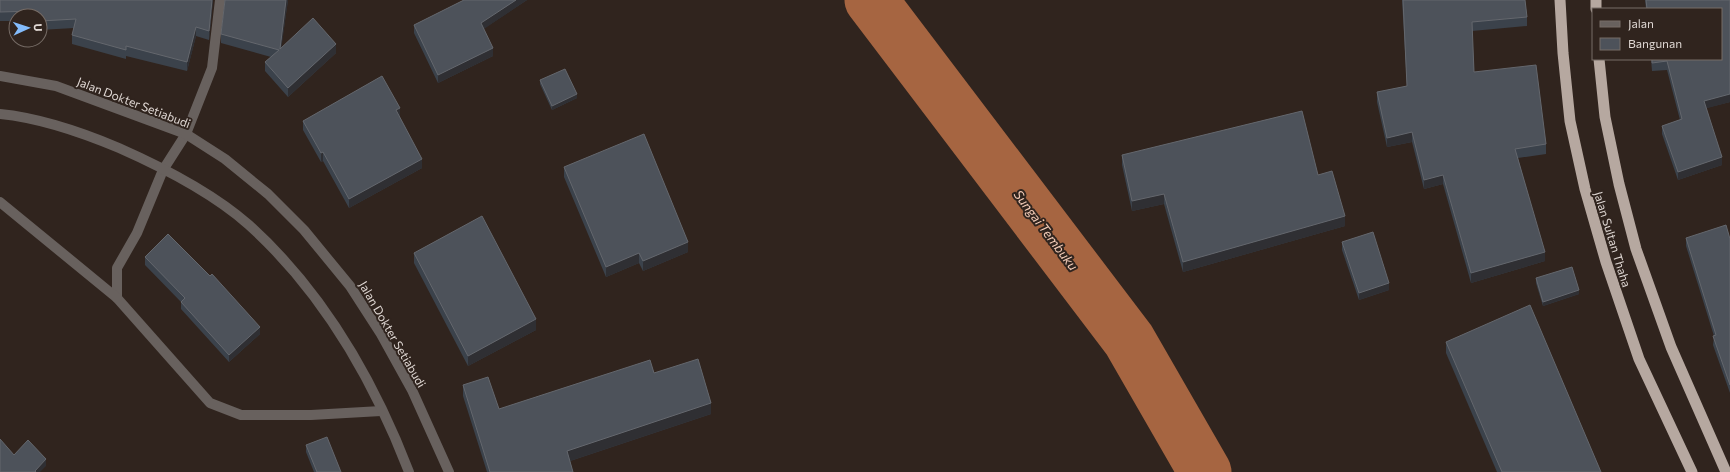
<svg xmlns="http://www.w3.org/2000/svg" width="1730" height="472" viewBox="0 0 1730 472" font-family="Commissioner,sans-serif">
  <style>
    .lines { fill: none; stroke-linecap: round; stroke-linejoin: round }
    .river { stroke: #a66541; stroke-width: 53 }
    .service { stroke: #68615e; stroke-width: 10 }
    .minor { stroke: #68615e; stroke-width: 10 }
    .tertiary { stroke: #68615e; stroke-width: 10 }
    .trunk { stroke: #b6a8a0; stroke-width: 11 }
    .wall { fill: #3b424b }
    .shaded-wall { fill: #2f2f33 }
    .building { fill: #4d525a; stroke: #64676d }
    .labels { text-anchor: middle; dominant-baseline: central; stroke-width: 4; stroke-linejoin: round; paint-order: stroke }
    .street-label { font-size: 12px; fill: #dfd7d3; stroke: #30241e }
    .water-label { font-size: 13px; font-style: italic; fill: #f2cbb7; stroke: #30241e }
  </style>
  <rect width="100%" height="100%" fill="#30241e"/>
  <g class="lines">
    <polyline class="river" points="871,0 1129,340 1205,472"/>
    <g class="service">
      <polyline points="163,170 137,233 117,268 117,298 210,403 241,415 311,415 381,411"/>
      <polyline points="0,202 117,298"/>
    </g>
    <polyline class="minor" points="163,170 186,134 212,68 220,0"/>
    <g class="tertiary">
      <polyline points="0,76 56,86 186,134 225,159 268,194 304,230 350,286 381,334 412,390 449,472"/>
      <path d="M0,114C41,118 81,132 119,148C162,167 214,194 249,225C322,291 374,381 409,472"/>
    </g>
    <g class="trunk">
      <polyline points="1560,0 1563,53 1570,121 1585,189 1606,262 1639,359 1692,472"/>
      <polyline points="1596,0 1596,9"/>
      <polyline points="1599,59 1605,117 1619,184 1636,249 1671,347 1726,472"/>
    </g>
  </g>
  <g class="wall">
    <polygon points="0,0 213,0 209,40 196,36 187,71 126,56 126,59 72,44 72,35 74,28 40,30 40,16 16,16 16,21 0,21"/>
    <polygon points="288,0 281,48 336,53 288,97 265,71 265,62 271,57 221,43 221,34"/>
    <polygon points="464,0 527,0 483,29 493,56 438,83 414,33 414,25"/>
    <polygon points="1402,0 1525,0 1527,17 1527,26 1472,31 1474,72 1546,144 1546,154 1518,158 1545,261 1471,283 1443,184 1424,189 1412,142 1387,147 1377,102 1377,92 1407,86"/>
    <polygon points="1645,0 1730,0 1730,102 1706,108 1722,165 1678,180 1662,134 1662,126 1680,120 1667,70 1652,71 1651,59 1721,59 1721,9 1646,9"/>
    <polygon points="540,80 577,98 552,110 540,84"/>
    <polygon points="399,117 422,168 349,208 323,161 321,162 303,130 303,121"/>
    <polygon points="1122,155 1318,175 1345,226 1183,272 1164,204 1132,211 1122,165"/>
    <polygon points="564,167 688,252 643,271 639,263 606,277 564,177"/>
    <polygon points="1686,238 1730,239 1730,393 1713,345 1714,336 1686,246"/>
    <polygon points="1342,242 1389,290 1359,300 1342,250"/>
    <polygon points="414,253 536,330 468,366 414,263"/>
    <polygon points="145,257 260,334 229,362 181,309 181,302 145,265"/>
    <polygon points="1536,278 1579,294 1543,306 1536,283"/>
    <polygon points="1446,342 1601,472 1497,472 1446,353"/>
    <polygon points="654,373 711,414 570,461 573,472 487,472 463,396 463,385 499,409"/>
    <polygon points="306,445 341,472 314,472 306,452"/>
  </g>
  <g class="shaded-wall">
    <polygon points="212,0 213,0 209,40 209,31"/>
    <polygon points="286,0 288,0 280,58 280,49"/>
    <polygon points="516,0 527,0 481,31 481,23"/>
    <polygon points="196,27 196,36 187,71 187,62"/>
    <polygon points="336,44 336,53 288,97 288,88"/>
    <polygon points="493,48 493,56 438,83 438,75"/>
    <polygon points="577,94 577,98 552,110 552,106"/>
    <polygon points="1730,94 1730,102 1704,109 1704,101"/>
    <polygon points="400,108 400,117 396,119 396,110"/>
    <polygon points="1412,132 1412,142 1387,147 1387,138"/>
    <polygon points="323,152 323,161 321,162 321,153"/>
    <polygon points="1722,157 1722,165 1678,180 1678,172"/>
    <polygon points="422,159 422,168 349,208 349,199"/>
    <polygon points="1443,175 1443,184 1424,189 1424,180"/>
    <polygon points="1164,194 1164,204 1132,211 1132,201"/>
    <polygon points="1345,216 1345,226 1183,272 1183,262"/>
    <polygon points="688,242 688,252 643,271 643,261"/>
    <polygon points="1545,252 1545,261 1471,283 1471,273"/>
    <polygon points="639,253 639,263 606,277 606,267"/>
    <polygon points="1389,283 1389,290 1359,300 1359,293"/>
    <polygon points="1579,290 1579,294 1543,306 1543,302"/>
    <polygon points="536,319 536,330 468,366 468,356"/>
    <polygon points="260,327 260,334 229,362 229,355"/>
    <polygon points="711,403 711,414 567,462 567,451"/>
    <polygon points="46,459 46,466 40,472 35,472 35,471"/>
  </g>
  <g class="building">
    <polygon points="0,0 212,0 209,31 196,27 187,62 126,46 126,50 72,35 76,19 40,21 40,16 36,16 36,11 0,12"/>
    <polygon points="225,0 286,0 280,49 313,18 336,44 288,88 265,62 279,50 221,34"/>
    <polygon points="464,0 516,0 481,23 493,48 438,75 414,25"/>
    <polygon points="1403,0 1525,0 1527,17 1472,22 1474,72 1536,65 1546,144 1515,149 1545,252 1471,273 1443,175 1424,180 1412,132 1387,138 1377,92 1407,86"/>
    <polygon points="1646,0 1730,0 1730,94 1704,101 1722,157 1678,172 1662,126 1682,119 1667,61 1652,63 1652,59 1721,59 1721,9 1647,9"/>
    <polygon points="565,69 577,94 552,106 540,80"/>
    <polygon points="382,76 400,108 396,110 422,159 349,199 323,152 321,153 303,121"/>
    <polygon points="1302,111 1318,175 1332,171 1345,216 1183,262 1164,194 1132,201 1122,155"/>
    <polygon points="644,134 688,242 643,261 639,253 606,267 564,167"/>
    <polygon points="482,216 536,319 468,356 414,253"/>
    <polygon points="1726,225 1730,239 1730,385 1713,336 1716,335 1686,238"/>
    <polygon points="1373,232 1389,283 1359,293 1342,242"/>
    <polygon points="168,234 210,276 212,274 260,327 229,355 181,302 185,298 145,257"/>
    <polygon points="1572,267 1579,290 1543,302 1536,278"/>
    <polygon points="1530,305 1601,472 1502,472 1446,342"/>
    <polygon points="698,359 711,403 567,451 573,472 490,472 463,385 488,377 499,409 650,360 654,373"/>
    <polygon points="327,437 341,472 317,472 306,445"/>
    <polygon points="0,439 14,455 28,440 46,459 35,471 36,472 0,472"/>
  </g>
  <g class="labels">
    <g class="street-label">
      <text transform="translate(134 102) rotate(21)">Jalan Dokter Setiabudi</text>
      <text transform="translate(1613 239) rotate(73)">Jalan Sultan Thaha</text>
      <text transform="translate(393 334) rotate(60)">Jalan Dokter Setiabudi</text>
    </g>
    <g class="water-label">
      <text transform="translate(1046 230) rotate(53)">Sungai Tembuku</text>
    </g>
  </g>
  <rect x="1592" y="8" width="130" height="52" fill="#30241e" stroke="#766c66"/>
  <rect x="1600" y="21" width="20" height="6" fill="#68615e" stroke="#766c66"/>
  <text x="1628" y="28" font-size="12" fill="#dfd7d3">Jalan</text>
  <rect x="1600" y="38" width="20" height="12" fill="#4d525a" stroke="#766c66"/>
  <text x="1628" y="48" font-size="12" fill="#dfd7d3">Bangunan</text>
  <g transform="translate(28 28) rotate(87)"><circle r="19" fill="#30241e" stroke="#766c66"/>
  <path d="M0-3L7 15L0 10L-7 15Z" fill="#84bcfb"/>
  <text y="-6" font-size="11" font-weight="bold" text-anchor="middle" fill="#dfd7d3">U</text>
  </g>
</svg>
